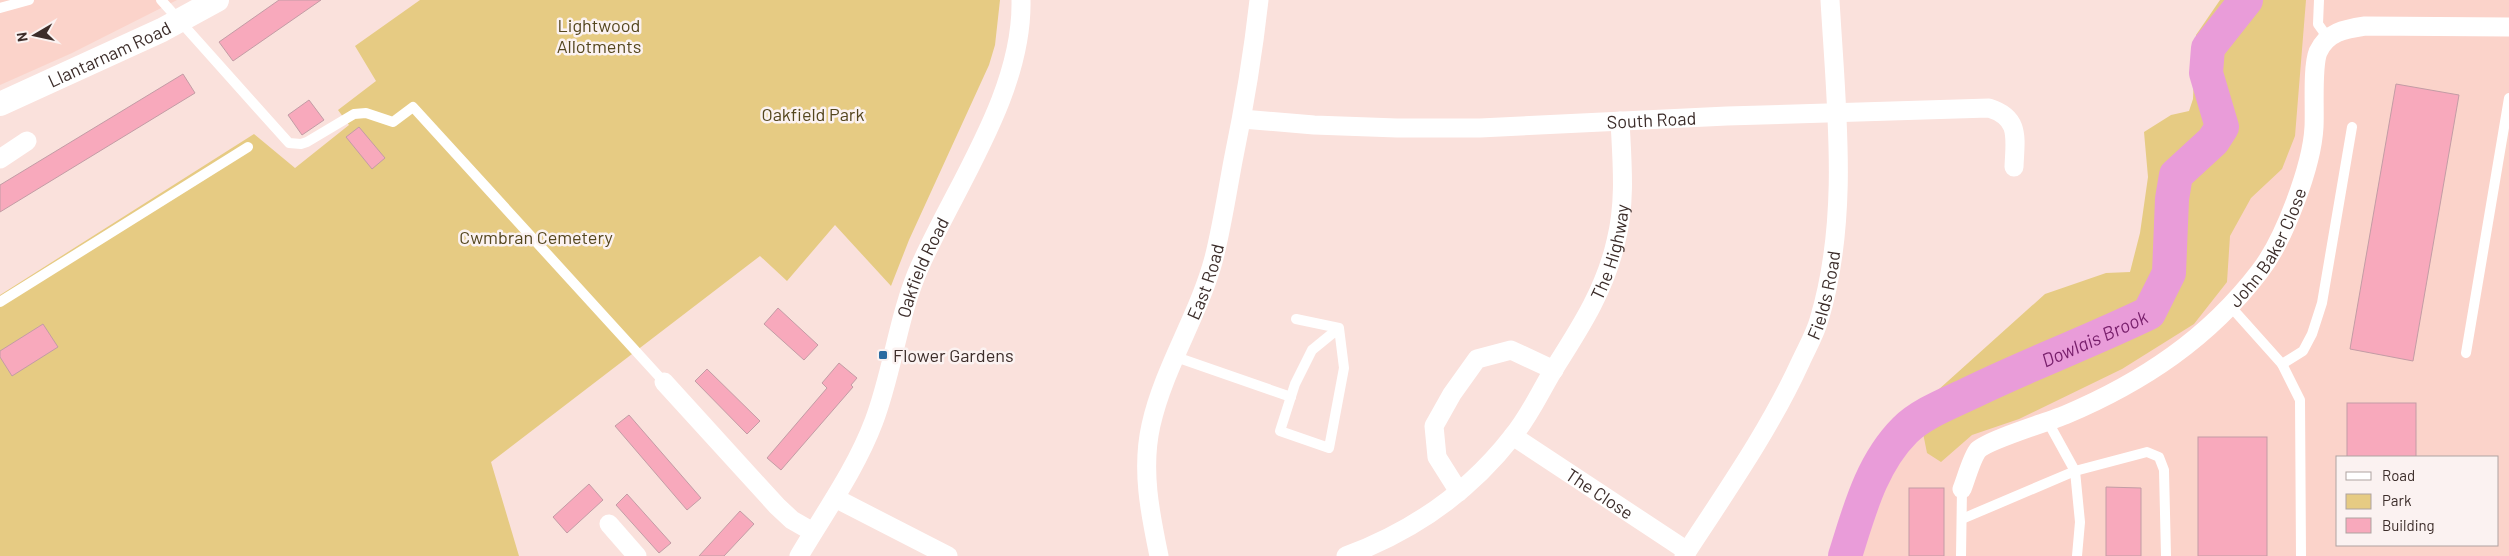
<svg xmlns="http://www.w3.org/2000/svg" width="2509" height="556" viewBox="0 0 2509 556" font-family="Barlow,sans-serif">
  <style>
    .built { fill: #fbd3ca; fill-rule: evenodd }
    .green { fill: #e6cb83 }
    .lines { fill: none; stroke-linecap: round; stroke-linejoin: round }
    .river { stroke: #e99cd9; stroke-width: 34 }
    .building { fill: #f8a9bc; stroke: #c39ca5 }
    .service { stroke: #fff; stroke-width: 10 }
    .minor { stroke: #fff; stroke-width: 19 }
    .tertiary { stroke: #fff; stroke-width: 24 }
    .poi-dot { fill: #2a6aa0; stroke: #fbf2f1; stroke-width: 2 }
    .labels { text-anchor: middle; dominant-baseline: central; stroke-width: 5; stroke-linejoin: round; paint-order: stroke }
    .park-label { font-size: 18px; fill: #54461e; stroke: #fbf2f1 }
    .street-label { font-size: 18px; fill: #3c2d2a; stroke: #fbf2f1 }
    .poi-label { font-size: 18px; fill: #3c2d2a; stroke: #fbf2f1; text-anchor: start }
    .water-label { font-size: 19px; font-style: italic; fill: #771e6b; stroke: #fbf2f1 }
  </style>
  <rect width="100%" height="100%" fill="#fae1dc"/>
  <g class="built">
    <polygon points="0,0 177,0 72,53 0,85"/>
    <path d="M2243,0H2509V556H1845L1858,493L1944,393L2180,291ZM2338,457H2498V545H2338Z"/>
  </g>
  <g class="green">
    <polygon points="420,0 1000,0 995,45 989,65 909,240 891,286 835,225 787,281 760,256 491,462 519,556 0,556 0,295 254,134 295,168 349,125 338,110 376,81 355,46"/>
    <polygon points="2220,0 2306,0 2295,136 2282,169 2251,198 2230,236 2227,282 2194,324 2122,369 2019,419 1972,435 1941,462 1927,453 1918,408 2045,294 2106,273 2130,272 2140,233 2148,177 2144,132 2171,115 2189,111 2193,99 2196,35"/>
  </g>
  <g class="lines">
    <path class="river" id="s1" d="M1845,556C1859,512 1871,464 1905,430C1921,414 1947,404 1968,394C2027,365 2089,342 2149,313L2169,273L2172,199L2176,175L2213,141L2222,127L2206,73L2208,48L2246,0"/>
  </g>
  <g class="building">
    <polygon points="279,0 321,0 233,61 219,42"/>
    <polygon points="183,74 195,93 0,212 0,185"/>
    <polygon points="2396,84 2459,95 2413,361 2350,349"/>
    <polygon points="309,100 324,120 302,135 288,115"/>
    <polygon points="359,127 385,158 372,169 346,137"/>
    <polygon points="778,308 818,345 804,360 764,324"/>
    <polygon points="43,324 58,347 12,376 0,357 0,351"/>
    <polygon points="839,363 857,378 851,385 853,387 781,470 767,458 827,388 822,383"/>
    <polygon points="707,369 760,421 747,434 695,381"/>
    <rect x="2347" y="403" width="69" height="54"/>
    <polygon points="629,415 701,498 687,510 615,426"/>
    <rect x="2198" y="437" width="69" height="119"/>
    <polygon points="589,484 603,500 567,533 553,517"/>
    <polygon points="2106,487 2141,488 2141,556 2106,556"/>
    <rect x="1909" y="488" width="35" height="68"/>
    <polygon points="627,494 671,543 659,553 616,505"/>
    <polygon points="740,511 754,524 724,556 699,556"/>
  </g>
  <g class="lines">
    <g class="service">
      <polyline points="161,0 289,143 301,144 307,142 354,114 366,113 393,122 413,107 664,382"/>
      <polyline points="2319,0 2318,24 2328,38"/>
      <polyline points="0,8 29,0"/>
      <polyline points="0,302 248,147"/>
      <polyline points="2231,307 2282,364 2300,400 2301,556"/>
      <polyline points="1296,319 1339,328 1344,368 1329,448 1280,431 1295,384 1312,350 1339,328"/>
      <polyline points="2466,353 2509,98"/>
      <polyline points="1176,357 1291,397"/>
      <polyline points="2282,364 2303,351 2312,334 2322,303 2352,127"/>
      <polyline points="2048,422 2075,471 2080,522 2077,556"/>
      <polyline points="1962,519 2075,471 2147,452 2159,457 2164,470 2166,556"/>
      <polyline points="1961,556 1962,489"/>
    </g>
    <g class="minor">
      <path id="s2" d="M1242,119L1314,125L1397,128H1480L1727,116L1989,108C2021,118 2015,139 2014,167"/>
      <polyline points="0,159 27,141"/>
      <polyline points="664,382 777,506 792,520 813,532"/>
      <path id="s3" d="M1513,436L1687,551"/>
      <path id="s4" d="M1962,489C1966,479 1972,457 1978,450C1988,440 2048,422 2065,415C2143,382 2209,338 2260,271C2284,240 2312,166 2314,127C2315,109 2312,67 2318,52C2327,32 2345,29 2365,26L2509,27"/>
      <polyline points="1459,492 1437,457 1434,426 1452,394 1477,359 1511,350 1554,370"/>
      <polyline points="835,498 948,556"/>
      <polyline points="609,524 637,556"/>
      <path id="s5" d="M799,556C825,512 856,469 874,421C893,371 898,315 920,266C957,183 1023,92 1021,0"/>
      <path id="s6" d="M1159,556C1150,513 1141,469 1151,425C1164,367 1199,315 1214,258C1222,226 1227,193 1233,161C1244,108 1253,54 1259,0"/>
      <path id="s7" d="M1346,556C1411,532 1469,492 1512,437C1529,417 1540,392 1554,369C1580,328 1605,290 1616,241C1626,202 1622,161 1620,121"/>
      <path id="s8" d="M1684,556C1725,493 1769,431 1801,361C1807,348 1815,334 1819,320C1850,217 1836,106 1830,0"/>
    </g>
    <path class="tertiary" id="s9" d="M0,104L162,30L217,0"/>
  </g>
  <rect class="poi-dot" x="878" y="350" width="10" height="10" rx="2.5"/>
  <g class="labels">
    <g class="park-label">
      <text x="599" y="25">Lightwood<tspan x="599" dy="21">Allotments</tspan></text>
      <text x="813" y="114">Oakfield Park</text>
      <text x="536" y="237">Cwmbran Cemetery</text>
    </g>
    <g class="street-label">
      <text stroke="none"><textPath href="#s9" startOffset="120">Llantarnam Road</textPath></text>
      <text stroke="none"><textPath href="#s2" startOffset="410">South Road</textPath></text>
      <text stroke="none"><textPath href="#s4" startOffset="406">John Baker Close</textPath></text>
      <text stroke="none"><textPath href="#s7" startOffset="418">The Highway</textPath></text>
      <text stroke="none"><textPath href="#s5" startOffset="316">Oakfield Road</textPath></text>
      <text stroke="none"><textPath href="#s6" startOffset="286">East Road</textPath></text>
      <text stroke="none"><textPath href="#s8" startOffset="298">Fields Road</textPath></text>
      <text stroke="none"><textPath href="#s3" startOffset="104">The Close</textPath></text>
    </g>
    <g class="poi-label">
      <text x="893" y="355">Flower Gardens</text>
    </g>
    <g class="water-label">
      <text stroke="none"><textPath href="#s1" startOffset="352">Dowlais Brook</textPath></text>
    </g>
  </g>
  <rect x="2336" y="456" width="162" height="90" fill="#fbf2f1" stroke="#afa3a1"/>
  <rect x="2346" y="472" width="25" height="8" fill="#ffffff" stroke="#afa3a1"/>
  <text x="2382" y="481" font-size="15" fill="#3c2d2a">Road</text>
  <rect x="2346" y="494" width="25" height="15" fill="#e6cb83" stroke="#afa3a1"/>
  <text x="2382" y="506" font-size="15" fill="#3c2d2a">Park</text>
  <rect x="2346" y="518" width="25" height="15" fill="#f8a9bc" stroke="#afa3a1"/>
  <text x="2382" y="531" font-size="15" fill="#3c2d2a">Building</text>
  <g transform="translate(35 35) rotate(261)" stroke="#fbf2f1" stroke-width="4" paint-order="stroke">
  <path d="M0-4L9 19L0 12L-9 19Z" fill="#3c2d2a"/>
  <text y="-8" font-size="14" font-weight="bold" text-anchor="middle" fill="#3c2d2a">N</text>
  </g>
</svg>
